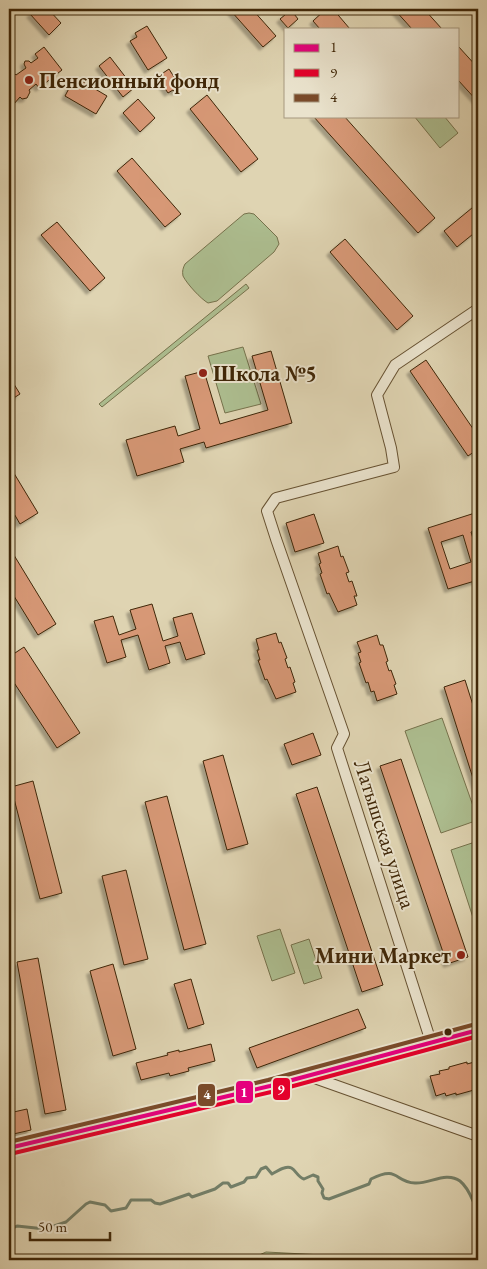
<svg xmlns="http://www.w3.org/2000/svg" width="487" height="1269" viewBox="0 0 487 1269" font-family="'EB Garamond',serif">
  <style>
    .green { fill: #adbe90; stroke: #76724c }
    .lines { fill: none; stroke-linecap: round; stroke-linejoin: round }
    .stream { stroke: #737e67; stroke-width: 3 }
    .building { fill: #d79876; stroke: #3f2607; fill-rule: evenodd; filter: url(#shadow) }
    .minor-casing { stroke: #675232; stroke-width: 12 }
    .tertiary-casing { stroke: #675232; stroke-width: 15 }
    .minor { stroke: #eae3cd; stroke-width: 10 }
    .tertiary { stroke: #eae3cd; stroke-width: 12 }
    .bus-1-casing { stroke: #eae3cd; stroke-width: 8 }
    .bus-2-casing { stroke: #eae3cd; stroke-width: 8 }
    .bus-3-casing { stroke: #eae3cd; stroke-width: 8 }
    .bus-1 { stroke: #e5007d; stroke-width: 4 }
    .bus-2 { stroke: #e4002b; stroke-width: 4 }
    .bus-3 { stroke: #7a4b2a; stroke-width: 4 }
    .poi-dot { fill: #8f2418; stroke: #eae3cd; stroke-width: 2 }
    .bus-dot { fill: #3f2607; stroke: #eae3cd; stroke-width: 2 }
    .labels { text-anchor: middle; dominant-baseline: central; stroke-width: 4; stroke-linejoin: round; paint-order: stroke }
    .poi-label { font-size: 22px; font-weight: bold; fill: #3f2607; stroke: #eae3cd; text-anchor: start }
    .street-label { font-size: 22px; fill: #3f2607; stroke: #eae3cd }
    .line-badge { stroke: #eae3cd; stroke-width: 2 }
    .badge-label { font-size: 14px; text-anchor: middle; font-weight: bold; fill: #fff }
  </style>
  <defs>
    <filter id="shadow"><feDropShadow dx="-3.5" dy="3.5" stdDeviation="1" flood-color="#0004"/></filter>
  </defs>
  <rect width="100%" height="100%" fill="#dfd4b2"/>
  <filter id="stains"><feTurbulence type="fractalNoise" baseFrequency=".004" numOctaves="4"/><feColorMatrix values="0 0 0 0 .2 0 0 0 0 .09 0 0 0 0 .02 0 0 0 .5 -.17"/></filter>
  <radialGradient id="worn" r=".72"><stop offset=".6" stop-color="#630" stop-opacity="0"/><stop offset="1" stop-color="#630" stop-opacity=".3"/></radialGradient>
  <g class="green">
    <polygon points="414,116 444,116 458,133 440,148"/>
    <path d="M249,213L254,214L277,237L279,244L274,252L217,301L208,303C201,299 187,284 183,276C182,271 183,268 185,264L244,214Z"/>
    <polygon points="246,284 249,288 102,407 99,404"/>
    <polygon points="243,347 261,404 225,413 208,356"/>
    <polygon points="442,718 478,820 441,833 405,731"/>
    <polygon points="478,841 478,933 451,850"/>
    <polygon points="280,929 295,973 272,981 257,936"/>
    <polygon points="309,939 322,978 304,984 291,945"/>
    <polygon points="266,1252 323,1255 345,1260 248,1260"/>
  </g>
  <g class="lines">
    <path class="stream" d="M9,1230L17,1226L45,1229L66,1222L86,1204L90,1202L105,1205L111,1211L126,1208L131,1200H151L155,1203L160,1204L189,1194L192,1197L215,1189L223,1183H228L231,1187L244,1182L247,1178L256,1177L261,1169L266,1167L272,1174C276,1172 280,1169 284,1168C295,1164 295,1176 304,1179L313,1175L318,1177V1181L323,1189L322,1193L324,1198L329,1199L369,1184L371,1179C399,1165 394,1182 415,1183C430,1184 446,1171 460,1181C470,1189 472,1201 478,1211"/>
  </g>
  <g class="building">
    <polygon points="36,9 48,9 61,23 49,35 30,14"/>
    <polygon points="233,9 252,9 276,36 263,47 231,11"/>
    <polygon points="326,9 333,9 350,29 320,29 313,21"/>
    <polygon points="394,9 424,9 442,29 412,29"/>
    <polygon points="291,10 298,19 288,28 280,19"/>
    <polygon points="147,26 167,58 148,70 130,41 137,37 135,33"/>
    <polygon points="458,46 478,68 478,102 458,80"/>
    <polygon points="44,47 62,70 39,88 36,84 29,90 30,92 27,98 22,99 20,97 13,105 12,103 9,106 9,75 14,73 16,75 26,68 24,64 25,61 29,61 31,63 38,58 35,54"/>
    <polygon points="110,57 134,88 123,97 99,66"/>
    <polygon points="169,69 181,88 175,92 173,90 168,93 157,77"/>
    <polygon points="75,77 107,96 96,114 65,96"/>
    <polygon points="207,95 258,159 241,172 190,109"/>
    <polygon points="138,99 155,118 140,132 123,113"/>
    <polygon points="313,116 344,116 435,218 418,233"/>
    <polygon points="132,158 181,214 165,227 117,171"/>
    <polygon points="478,203 478,230 457,247 444,231"/>
    <polygon points="57,222 105,278 90,291 41,235"/>
    <polygon points="345,239 413,316 397,330 330,252"/>
    <polygon points="271,351 292,423 206,448 204,442 180,449 184,462 137,476 126,440 175,426 178,436 200,429 185,376 204,371 220,424 268,410 252,356"/>
    <polygon points="426,360 478,436 478,449 468,456 410,371"/>
    <polygon points="9,376 20,394 9,401"/>
    <polygon points="9,465 38,513 20,524 9,505"/>
    <path d="M478,512V530L471,532L478,555V580L448,589L428,528ZM463,535L471,562L450,569L441,542Z"/>
    <polygon points="314,514 324,543 295,552 286,523"/>
    <polygon points="338,546 341,557 343,556 349,572 346,573 349,582 352,581 357,596 354,596 357,605 338,612 329,593 327,594 320,574 322,573 319,564 321,563 318,553"/>
    <polygon points="9,547 56,624 38,635 9,588"/>
    <polygon points="152,604 163,641 178,636 173,618 192,613 205,654 186,660 180,642 165,646 170,663 149,670 138,635 121,640 126,657 107,663 94,621 113,616 119,635 136,629 130,610"/>
    <polygon points="276,633 279,643 281,642 287,658 285,659 288,668 290,667 295,682 293,683 296,692 276,699 267,679 265,680 258,660 260,660 257,650 259,650 256,639"/>
    <polygon points="377,635 380,645 383,645 388,661 386,662 389,671 391,670 396,684 394,685 397,694 377,701 374,691 371,692 368,682 366,683 359,663 361,662 358,653 361,652 357,642"/>
    <polygon points="24,647 80,733 57,748 9,675 9,657"/>
    <polygon points="465,680 478,721 478,794 444,687"/>
    <polygon points="313,733 321,755 292,765 284,744"/>
    <polygon points="223,755 248,844 227,850 203,761"/>
    <polygon points="401,759 468,957 447,964 380,766"/>
    <polygon points="33,781 62,893 40,899 11,787"/>
    <polygon points="317,787 383,985 362,992 296,794"/>
    <polygon points="167,796 206,944 184,950 145,802"/>
    <polygon points="126,870 148,959 124,965 102,876"/>
    <polygon points="38,958 66,1110 45,1114 17,962"/>
    <polygon points="113,964 136,1049 113,1056 90,971"/>
    <polygon points="191,979 204,1024 188,1029 174,984"/>
    <polygon points="358,1009 366,1028 257,1068 249,1048"/>
    <polygon points="211,1044 215,1061 188,1068 189,1071 170,1076 169,1073 141,1080 136,1063 168,1055 167,1053 179,1050 179,1052"/>
    <polygon points="478,1061 478,1087 474,1088 474,1090 456,1095 456,1093 446,1096 445,1093 436,1096 430,1076 440,1074 439,1071 449,1069 449,1067 467,1062 467,1064"/>
    <polygon points="27,1109 31,1130 9,1135 9,1113"/>
  </g>
  <g class="lines">
    <defs>
      <g id="minor">
        <polyline points="431,1042 337,748 344,734 276,539 267,511 276,498 394,467 391,448 377,395 395,365 478,309"/>
        <polyline points="309,1076 478,1136"/>
      </g>
      <polyline id="tertiary" points="9,1148 270,1086 478,1030"/>
    </defs>
    <use href="#minor" class="minor-casing"/>
    <use href="#tertiary" class="tertiary-casing"/>
    <use href="#minor" class="minor"/>
    <use href="#tertiary" class="tertiary"/>
    <defs>
      <polyline id="bus-1" points="9,1148 270,1086 478,1030"/>
      <polyline id="bus-2" points="10,1154 271,1092 478,1036"/>
      <polyline id="bus-3" points="9,1142 268,1080 476,1024"/>
    </defs>
    <use href="#bus-1" class="bus-1-casing"/>
    <use href="#bus-2" class="bus-2-casing"/>
    <use href="#bus-3" class="bus-3-casing"/>
    <use href="#bus-1" class="bus-1"/>
    <use href="#bus-2" class="bus-2"/>
    <use href="#bus-3" class="bus-3"/>
  </g>
  <g class="poi-dot">
    <circle cx="29" cy="80" r="5"/>
    <circle cx="203" cy="373" r="5"/>
    <circle cx="461" cy="955" r="5"/>
  </g>
  <circle class="bus-dot" cx="448" cy="1032" r="4.5"/>
  <g class="labels">
    <g class="poi-label">
      <text x="39" y="80">Пенсионный фонд</text>
      <text x="213" y="373">Школа №5</text>
      <text x="451" y="955" text-anchor="end">Мини Маркет</text>
    </g>
    <g class="street-label">
      <text transform="translate(385 834) rotate(72)">Латышская улица</text>
    </g>
  </g>
  <g class="line-badge">
    <rect x="272" y="1077" width="19" height="24" rx="5" fill="#e4002b"/>
    <rect x="235" y="1080" width="19" height="24" rx="5" fill="#e5007d"/>
    <rect x="197" y="1083" width="19" height="24" rx="5" fill="#7a4b2a"/>
  </g>
  <g class="badge-label">
    <text x="281" y="1094">9</text>
    <text x="244" y="1097">1</text>
    <text x="207" y="1099">4</text>
  </g>
  <rect width="487" height="1269" fill="none" stroke="#dfd4b2" stroke-width="30"/>
  <rect x="10" y="10" width="467" height="1249" fill="none" stroke="#3f2607" stroke-width="2.5"/>
  <rect x="15" y="15" width="457" height="1239" fill="none" stroke="#3f2607"/>
  <rect x="284" y="28" width="175" height="90" fill="#eae3cd" stroke="#a6977e"/>
  <rect x="294" y="44" width="25" height="8" fill="#e5007d" stroke="#a6977e"/>
  <text x="330" y="52" font-size="15" fill="#3f2607">1</text>
  <rect x="294" y="69" width="25" height="8" fill="#e4002b" stroke="#a6977e"/>
  <text x="330" y="78" font-size="15" fill="#3f2607">9</text>
  <rect x="294" y="94" width="25" height="8" fill="#7a4b2a" stroke="#a6977e"/>
  <text x="330" y="102" font-size="15" fill="#3f2607">4</text>
  <path d="M30 1232v8h80v-8" fill="none" stroke="#3f2607" stroke-width="2.5"/>
  <text x="38" y="1232" font-size="15" fill="#3f2607" stroke="#eae3cd" stroke-width="4" paint-order="stroke">50 m</text>
  <rect width="100%" height="100%" filter="url(#stains)"/>
  <rect width="100%" height="100%" fill="url(#worn)"/>
</svg>
